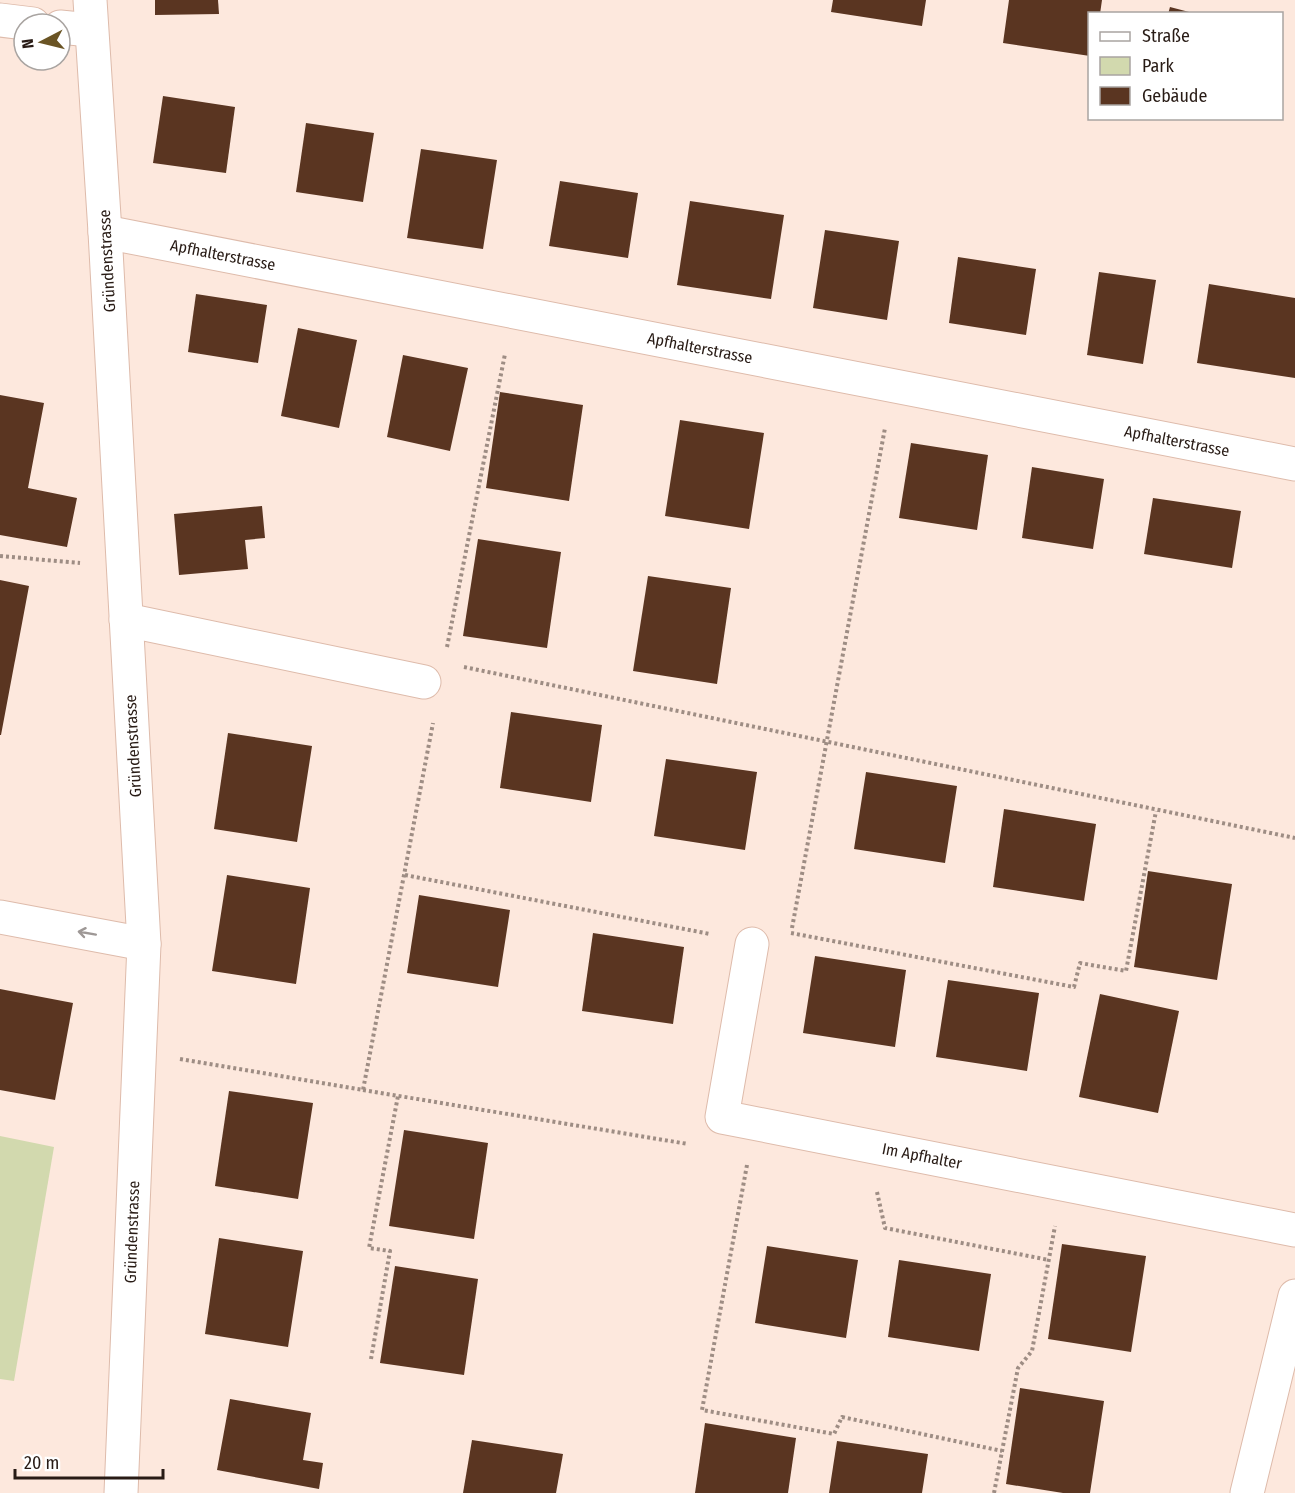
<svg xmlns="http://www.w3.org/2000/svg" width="1295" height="1493" viewBox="0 0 1295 1493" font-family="'Fira Sans Condensed',sans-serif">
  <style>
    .green { fill: #d2d9ae }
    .building { fill: #5a3521 }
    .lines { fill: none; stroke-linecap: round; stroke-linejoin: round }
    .minor-casing { stroke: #debbab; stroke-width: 35 }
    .path { stroke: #9e8d84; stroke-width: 4; stroke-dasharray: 3 3; stroke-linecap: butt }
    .minor { stroke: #fff; stroke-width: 33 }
    .oneway { stroke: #9e9896 }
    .labels { text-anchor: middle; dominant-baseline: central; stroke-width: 6; stroke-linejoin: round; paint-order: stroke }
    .street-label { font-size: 16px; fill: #281b15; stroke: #fff }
  </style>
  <rect width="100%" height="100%" fill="#fde8dd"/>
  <polygon class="green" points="0,1136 54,1147 14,1381 0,1379"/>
  <g class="building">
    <polygon points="155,0 218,0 219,14 155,15"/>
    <polygon points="833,0 926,0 922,26 831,12"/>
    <polygon points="1009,0 1102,0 1100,14 1090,14 1090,56 1003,43"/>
    <polygon points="1170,7 1193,13 1193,14 1168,14"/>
    <polygon points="163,96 235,107 226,173 153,163"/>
    <polygon points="306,123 374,133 363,202 296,192"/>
    <polygon points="421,149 497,160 483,249 407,238"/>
    <polygon points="560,181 638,193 628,258 549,246"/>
    <polygon points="690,201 784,215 771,299 677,285"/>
    <polygon points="825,230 899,241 887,320 813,308"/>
    <polygon points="958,257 1036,269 1026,335 949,323"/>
    <polygon points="1099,272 1156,280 1143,364 1087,355"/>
    <polygon points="1209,284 1295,298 1295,378 1197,363"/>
    <polygon points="196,294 267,305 258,363 188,352"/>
    <polygon points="298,328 357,340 339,428 281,416"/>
    <polygon points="403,355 468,368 450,451 387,437"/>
    <polygon points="500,392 583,405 569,501 486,488"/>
    <polygon points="0,395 44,403 28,488 77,498 67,547 0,535"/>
    <polygon points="680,420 764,433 749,529 665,516"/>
    <polygon points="911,443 988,455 977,530 899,518"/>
    <polygon points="1032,467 1104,479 1093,549 1022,538"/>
    <polygon points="1153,498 1241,511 1232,568 1144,554"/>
    <polygon points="262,506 265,538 245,540 248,569 179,575 174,514"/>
    <polygon points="478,539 561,552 547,648 463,636"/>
    <polygon points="648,576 731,588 717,684 633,671"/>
    <polygon points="0,580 29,586 1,735 0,735"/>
    <polygon points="511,712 602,725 591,802 500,788"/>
    <polygon points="228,733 312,746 297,842 214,829"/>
    <polygon points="666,759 757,772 745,850 654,836"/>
    <polygon points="866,772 957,786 945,863 854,849"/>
    <polygon points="1004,809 1096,824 1084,901 993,887"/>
    <polygon points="1148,871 1232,884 1217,980 1134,967"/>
    <polygon points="227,875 310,888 296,984 212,971"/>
    <polygon points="419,895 510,910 498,987 407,973"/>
    <polygon points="593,933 684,947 673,1024 582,1011"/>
    <polygon points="815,956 906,970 895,1047 803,1033"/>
    <polygon points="948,980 1039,993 1027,1071 936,1057"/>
    <polygon points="0,989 73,1003 55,1100 0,1090"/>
    <polygon points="1100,994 1179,1011 1158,1113 1079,1097"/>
    <polygon points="229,1091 313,1103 298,1199 215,1186"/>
    <polygon points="404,1130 488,1143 474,1239 389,1226"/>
    <polygon points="219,1238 303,1251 288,1347 205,1334"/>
    <polygon points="1062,1244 1146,1256 1131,1352 1048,1339"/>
    <polygon points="767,1246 858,1260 846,1338 755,1323"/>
    <polygon points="899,1260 991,1274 979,1351 888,1337"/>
    <polygon points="395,1266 478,1279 464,1375 380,1363"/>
    <polygon points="1020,1388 1104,1401 1090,1493 1063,1493 1006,1484"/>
    <polygon points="230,1399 311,1413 303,1460 323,1463 319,1489 217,1470"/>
    <polygon points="705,1423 796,1438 788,1493 695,1493"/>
    <polygon points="472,1440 563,1454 556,1493 463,1493"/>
    <polygon points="837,1441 928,1454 922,1493 829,1493"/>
  </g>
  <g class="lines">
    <defs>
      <g id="minor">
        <polyline points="90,0 105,232 144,944 121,1493"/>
        <polyline points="0,20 33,24"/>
        <polyline points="60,27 90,30"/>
        <polyline points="105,232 1295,464"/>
        <polyline points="126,620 424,682"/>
        <polyline points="0,917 144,944"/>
        <polyline points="752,944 722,1117 1295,1230"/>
        <polyline points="1247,1493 1295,1296"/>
      </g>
    </defs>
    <use href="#minor" class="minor-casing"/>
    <g class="path">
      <polyline points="0,556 80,563"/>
      <polyline points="447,647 505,354"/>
      <polyline points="464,667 1295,838"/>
      <polyline points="405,875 710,934"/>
      <polyline points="792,928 885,428"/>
      <polyline points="791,933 1074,987 1080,963 1126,971 1156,811"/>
      <polyline points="180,1059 363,1090 433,723"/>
      <polyline points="363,1090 688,1144"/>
      <polyline points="747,1165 702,1410 834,1434 842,1417 1002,1451"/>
      <polyline points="877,1192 885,1228 1049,1260"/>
      <polyline points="371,1359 390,1251 369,1248 398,1096"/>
      <polyline points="994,1493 1018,1368 1032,1351 1055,1226"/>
    </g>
    <use href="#minor" class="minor"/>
  </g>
  <defs><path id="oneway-shaft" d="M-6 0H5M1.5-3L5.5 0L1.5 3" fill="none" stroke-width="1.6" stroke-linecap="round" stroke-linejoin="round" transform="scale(1.5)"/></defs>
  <use class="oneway" href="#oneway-shaft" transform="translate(87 933) rotate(-170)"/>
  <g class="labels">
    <g class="street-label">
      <text transform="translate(223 255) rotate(11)">Apfhalterstrasse</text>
      <text transform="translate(107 261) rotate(-93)">Gründenstrasse</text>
      <text transform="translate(700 348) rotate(11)">Apfhalterstrasse</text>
      <text transform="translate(1177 441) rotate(11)">Apfhalterstrasse</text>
      <text transform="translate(133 746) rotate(-93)">Gründenstrasse</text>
      <text transform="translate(922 1156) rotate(11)">Im Apfhalter</text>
      <text transform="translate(132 1232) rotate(-88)">Gründenstrasse</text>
    </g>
  </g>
  <rect x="1088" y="12" width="195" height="108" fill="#ffffff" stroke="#a9a4a1" stroke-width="1.5"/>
  <rect x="1100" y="32" width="30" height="9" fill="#ffffff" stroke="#a9a4a1" stroke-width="1.5"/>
  <text x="1142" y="42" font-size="18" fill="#281b15">Straße</text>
  <rect x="1100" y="57" width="30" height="18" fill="#d2d9ae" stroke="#a9a4a1" stroke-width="1.5"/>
  <text x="1142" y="72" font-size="18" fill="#281b15">Park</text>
  <rect x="1100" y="87" width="30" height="18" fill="#5a3521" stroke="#a9a4a1" stroke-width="1.5"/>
  <text x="1142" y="102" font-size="18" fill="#281b15">Gebäude</text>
  <g transform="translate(42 42) rotate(263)"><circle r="28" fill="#ffffff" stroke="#a9a4a1" stroke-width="1.5"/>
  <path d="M0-4.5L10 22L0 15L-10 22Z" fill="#6a5424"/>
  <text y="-9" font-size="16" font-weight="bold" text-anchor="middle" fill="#281b15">N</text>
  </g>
  <path d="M15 1469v9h148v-9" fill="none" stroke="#281b15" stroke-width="3"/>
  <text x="24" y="1469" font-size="18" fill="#281b15" stroke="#ffffff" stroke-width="4.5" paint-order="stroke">20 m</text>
</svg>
